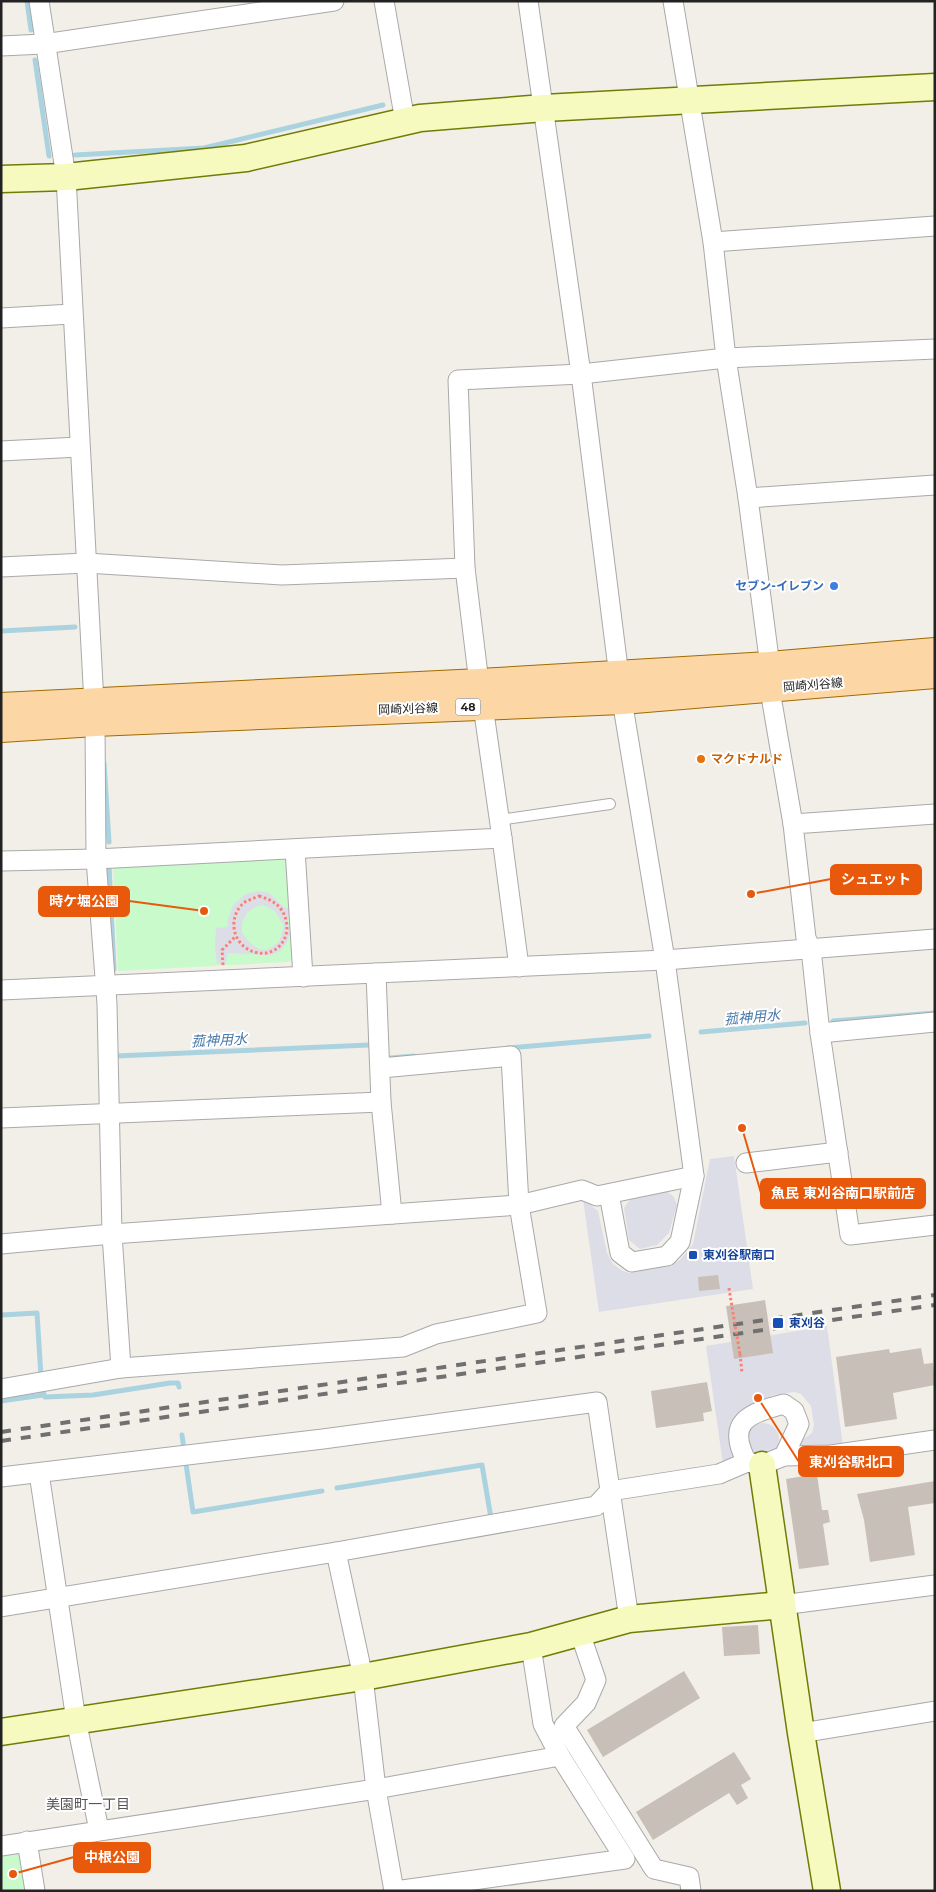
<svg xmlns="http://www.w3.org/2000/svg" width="936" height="1892" viewBox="0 0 936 1892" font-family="Montserrat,'Noto Sans JP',sans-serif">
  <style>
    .park { fill: #c8facc }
    .plaza { fill: #dddde8; fill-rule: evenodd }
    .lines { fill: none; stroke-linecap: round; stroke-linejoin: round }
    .stream { stroke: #aad3df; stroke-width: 5 }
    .building { fill: #c7bfb8 }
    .lane-casing { stroke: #a9a9a9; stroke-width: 12 }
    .street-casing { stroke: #a9a9a9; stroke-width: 21 }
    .secondary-casing { stroke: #707d05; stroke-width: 29 }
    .primary-casing { stroke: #a06b00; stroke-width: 30 }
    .path { stroke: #fa8072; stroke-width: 3; stroke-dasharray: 2.5 2.5; stroke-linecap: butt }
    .lane { stroke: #fff; stroke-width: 10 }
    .street { stroke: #fff; stroke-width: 19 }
    .secondary { stroke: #f7fabf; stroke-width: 26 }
    .primary { stroke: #fcd6a4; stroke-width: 28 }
    .rail { stroke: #707070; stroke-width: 4; stroke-dasharray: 10 10; stroke-linecap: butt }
    .path-bridge { stroke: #fa8072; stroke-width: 3; stroke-dasharray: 2.5 2.5; stroke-linecap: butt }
    .shop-dot { fill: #3f7fe0; stroke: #fff; stroke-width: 2 }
    .food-dot { fill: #e8710a; stroke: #fff; stroke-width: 2 }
    .transit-dot { fill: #1a4fb4; stroke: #fff; stroke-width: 2 }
    .labels { text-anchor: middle; stroke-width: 4; stroke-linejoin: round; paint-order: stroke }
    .shield { fill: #fff; stroke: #646464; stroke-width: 1 }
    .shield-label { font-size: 11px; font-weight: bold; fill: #222 }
    .shop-label { font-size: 12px; font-weight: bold; fill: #366cbe; stroke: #fff; text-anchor: end }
    .street-label { font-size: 12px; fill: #222; stroke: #fff }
    .food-label { font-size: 12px; font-weight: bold; fill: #c56008; stroke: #fff; text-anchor: start }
    .transit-label { font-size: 12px; font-weight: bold; fill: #164399; stroke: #fff; text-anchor: start }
    .water-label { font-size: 14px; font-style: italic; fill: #4a7aab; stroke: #fff }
    .neighbourhood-label { font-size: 14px; fill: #555; stroke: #fff }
    .leader { fill: none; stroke: #e8590c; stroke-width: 2 }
    .callout-dot { fill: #e8590c; stroke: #fff; stroke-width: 2 }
    .callout { fill: #e8590c; stroke: #e8590c; stroke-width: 2 }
    .callout-label { font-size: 14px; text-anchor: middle; font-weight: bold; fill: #fff }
  </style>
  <rect width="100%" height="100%" fill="#f2efe9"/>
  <g class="park">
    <path d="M286,854L291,860L296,957L288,962L118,971L113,865Z"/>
    <path d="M14,1851L22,1857L28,1891H1V1853Z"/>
  </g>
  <g class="plaza">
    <path d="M258,891L269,893L285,908L292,907L293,916L287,917L290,934L286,944L280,951L271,955L227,953L226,963L217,964L215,946L216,928L227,927L229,915L234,904L246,894ZM263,905L275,911L284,926L279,942L267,950L259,949L250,943L242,933V923L247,913L255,907Z"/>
    <path d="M734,1156L753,1289L599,1312L583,1199L598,1211L607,1253L613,1264L621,1270L629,1273L669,1266L680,1260L693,1244L710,1159Z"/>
    <path d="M660,1189L668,1192L674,1197L677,1205L669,1233L657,1245L640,1249L629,1240L624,1208L629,1201L639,1195Z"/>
    <path d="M827,1326L843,1446L797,1451L795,1445L812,1433L814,1425L811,1406L801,1394L794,1392L773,1395L736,1415L730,1430L733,1461L723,1464L706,1346Z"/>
    <circle cx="763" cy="1439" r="16"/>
  </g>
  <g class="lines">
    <g class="stream">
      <path d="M27,1L31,30"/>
      <path d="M35,60L49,156"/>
      <path d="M75,155L204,148L383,105"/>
      <path d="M1,631L75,627"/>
      <path d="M104,763L109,842"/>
      <path d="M109,865L114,969"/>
      <path d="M833,1021L935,1013"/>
      <path d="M701,1032L805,1023"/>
      <path d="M507,1048L649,1036"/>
      <path d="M116,1052V1056L369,1045"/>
      <path d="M390,1058L414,1056"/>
      <path d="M1,1315L37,1313L41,1377"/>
      <path d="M43,1392L45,1397L93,1395L170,1383H178L179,1387"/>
      <path d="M1,1401L43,1395"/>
      <path d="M182,1435L184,1450"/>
      <path d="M186,1464L193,1512L322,1491"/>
      <path d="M337,1488L482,1465L491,1518"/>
    </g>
  </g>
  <g class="building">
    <path d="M718,1275L720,1289L699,1291L698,1277Z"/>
    <path d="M765,1300L773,1353L734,1359L726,1306Z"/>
    <path d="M921,1348L924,1364L933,1363L935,1385L893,1393L897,1419L845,1427L836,1357L889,1349L890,1353Z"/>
    <path d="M707,1382L712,1411L703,1413L704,1421L656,1428L651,1391Z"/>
    <path d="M817,1474L822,1510H828L830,1522L823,1524L829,1565L799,1569L786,1479Z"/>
    <path d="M935,1481V1503L908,1507L915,1555L870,1562L864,1520L857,1494Z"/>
    <path d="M758,1625L760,1654L724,1656L722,1627Z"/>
    <path d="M684,1671L700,1698L603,1757L587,1730Z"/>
    <path d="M734,1752L751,1779L741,1785L748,1798L737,1805L729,1793L653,1840L636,1812Z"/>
  </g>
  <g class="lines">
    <defs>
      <path id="lane" d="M499,820L610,804"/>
      <g id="street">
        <path d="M39,1L66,177L95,722L96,859L107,1004L112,1234L519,1205L582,1190L597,1196L694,1176"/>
        <path d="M384,1L405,121"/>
        <path d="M528,1L581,374L622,700L665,960L694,1176L680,1242L667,1256L632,1262L620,1253L609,1194"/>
        <path d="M673,1L713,242L726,358L748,498L773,689L772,702L793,824"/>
        <path d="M1,46L44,44L334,1"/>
        <path d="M713,242L935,226"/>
        <path d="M1,318L72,314"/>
        <path d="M1,451L79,447"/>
        <path d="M748,498L935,485"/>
        <path d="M1,567L86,563L282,575L465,568"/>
        <path d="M479,683L465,568L458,380L581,374L726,358L935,349"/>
        <path d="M935,814L793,824L806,938L811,949L820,1033L850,1235L935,1225"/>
        <path d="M502,838L519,967"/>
        <path d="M295,849L303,977"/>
        <path d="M1,861L96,859L502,838L483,706"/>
        <path d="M376,973L381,1102L392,1214"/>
        <path d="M1,990L665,960L935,939"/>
        <path d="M820,1033L935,1022"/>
        <path d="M1,1118L381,1102"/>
        <path d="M746,1163L838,1152"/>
        <path d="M1,1244L112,1234L121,1368"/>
        <path d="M1,1389L121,1368L403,1347L436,1334L537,1313L519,1205L511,1056L381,1068"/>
        <path d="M747,1462C725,1422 749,1413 784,1404L794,1411L799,1424L784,1456"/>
        <path d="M39,1473L76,1720L99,1830"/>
        <path d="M1,1477L323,1439L597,1402L629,1619"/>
        <path d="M336,1552L363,1677L376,1789L394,1891"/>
        <path d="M782,1605L935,1585"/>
        <path d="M1,1607L336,1552L596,1506L610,1491L719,1474L747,1462L762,1465L784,1456L831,1455L935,1440"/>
        <path d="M580,1633L596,1680L586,1703L564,1726L654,1869L689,1877L691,1891"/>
        <path d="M531,1646L543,1724L560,1756"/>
        <path d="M801,1733L935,1711"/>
        <path d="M27,1841L35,1891"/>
        <path d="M1,1846L376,1789L560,1756L625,1859L395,1891"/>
      </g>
      <g id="secondary">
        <path d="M1,179L66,177L246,158L420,118L544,108L935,87"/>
        <path d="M762,1465L801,1733L827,1891"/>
        <path d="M1,1732L363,1677L531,1646L629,1619L782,1605"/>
      </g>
      <g id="primary">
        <path d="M1,707L479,683L769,666L935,652"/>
        <path d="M1,728L95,722L622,700L935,674"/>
      </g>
    </defs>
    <use href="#lane" class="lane-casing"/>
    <use href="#street" class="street-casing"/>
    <use href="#secondary" class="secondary-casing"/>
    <use href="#primary" class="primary-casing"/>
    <g class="path">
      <path d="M259,896C272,900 282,905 286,920C292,944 268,963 246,948C231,938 229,914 245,902C249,900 254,898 259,896Z"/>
      <path d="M223,965L222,950L236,936"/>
      <path d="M729,1288L732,1307"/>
      <path d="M740,1354L742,1373"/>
    </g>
    <use href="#lane" class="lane"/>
    <use href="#street" class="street"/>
    <use href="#secondary" class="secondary"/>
    <use href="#primary" class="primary"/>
    <g class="rail">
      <path d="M1,1432L935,1295"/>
      <path d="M1,1441L935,1305"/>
    </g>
    <path class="path-bridge" d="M732,1307L740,1354"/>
  </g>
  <circle class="shop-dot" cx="834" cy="586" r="5"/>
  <circle class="food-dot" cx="701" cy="759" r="5"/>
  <g class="transit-dot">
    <rect x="688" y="1250" width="10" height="10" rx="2.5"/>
    <rect x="772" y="1317" width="12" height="12" rx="2.5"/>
  </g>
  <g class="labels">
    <rect class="shield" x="455.5" y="698.5" width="25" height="17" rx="4"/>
    <g class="shield-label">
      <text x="468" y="711">48</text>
    </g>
    <g class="shop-label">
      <text x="824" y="590">セブン-イレブン</text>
    </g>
    <g class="street-label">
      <text transform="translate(813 685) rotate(-5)" y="4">岡崎刈谷線</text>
      <text transform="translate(408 709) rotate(-2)" y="4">岡崎刈谷線</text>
    </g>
    <g class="food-label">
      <text x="711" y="763">マクドナルド</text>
    </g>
    <g class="transit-label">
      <text x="703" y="1259">東刈谷駅南口</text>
      <text x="789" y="1327">東刈谷</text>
    </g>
    <g class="water-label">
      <text transform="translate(752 1017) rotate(-5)" y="5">菰神用水</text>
      <text transform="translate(219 1040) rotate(-3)" y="5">菰神用水</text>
    </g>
    <g class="neighbourhood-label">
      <text x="88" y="1809">美園町一丁目</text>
    </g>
  </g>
  <path class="leader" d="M751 894L831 879M204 911L129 901M742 1128L761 1193M758 1398L799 1462M13 1874L74 1857"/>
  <g class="callout-dot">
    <circle cx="751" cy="894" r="5"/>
    <circle cx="204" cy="911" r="5"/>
    <circle cx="742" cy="1128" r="5"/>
    <circle cx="758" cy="1398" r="5"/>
    <circle cx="13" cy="1874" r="5"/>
  </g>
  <g class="callout">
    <rect x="831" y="865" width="90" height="29" rx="5"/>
    <rect x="39" y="887" width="90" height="29" rx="5"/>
    <rect x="761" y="1179" width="164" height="29" rx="5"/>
    <rect x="799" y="1447" width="104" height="29" rx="5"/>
    <rect x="74" y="1843" width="76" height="29" rx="5"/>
  </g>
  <g class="callout-label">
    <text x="876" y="884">シュエット</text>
    <text x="84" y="906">時ケ堀公園</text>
    <text x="843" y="1198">魚民 東刈谷南口駅前店</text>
    <text x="851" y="1467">東刈谷駅北口</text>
    <text x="112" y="1862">中根公園</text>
  </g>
  <rect width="936" height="1892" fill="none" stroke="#222222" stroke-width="5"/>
</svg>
